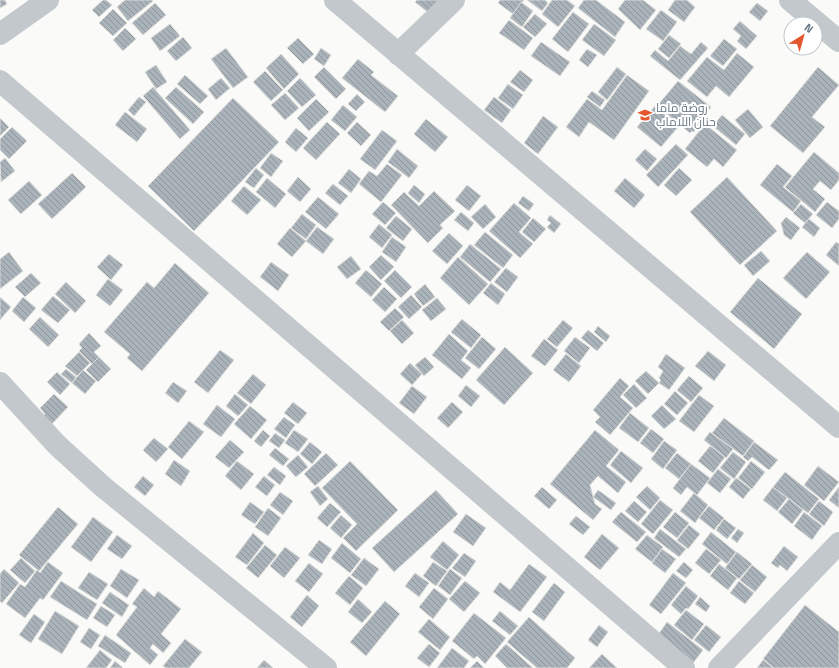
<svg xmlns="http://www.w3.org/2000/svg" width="839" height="668" viewBox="0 0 839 668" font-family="'Titillium Web',Cairo,sans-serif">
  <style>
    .building { fill: url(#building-back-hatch); stroke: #dcdcda }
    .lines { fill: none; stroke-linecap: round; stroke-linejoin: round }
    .minor { stroke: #c3c8cc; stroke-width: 22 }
    .labels { text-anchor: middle; stroke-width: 4; stroke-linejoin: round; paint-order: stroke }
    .poi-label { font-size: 12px; fill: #657683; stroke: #fff; text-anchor: start }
  </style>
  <defs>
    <pattern id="building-back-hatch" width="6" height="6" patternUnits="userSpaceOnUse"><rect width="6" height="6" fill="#aab3b9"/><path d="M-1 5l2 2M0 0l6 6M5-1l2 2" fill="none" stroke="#8e969c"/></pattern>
  </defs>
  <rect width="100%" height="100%" fill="#fafaf8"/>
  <g class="building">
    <path d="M0,0H5L7,4L0,8Z"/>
    <path d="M103,0H106L112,5L99,17L92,10Z"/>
    <path d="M125,0H152L153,1L128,21L117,7Z"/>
    <path d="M417,0H439L430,14L415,2Z"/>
    <path d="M500,0H524L513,14L498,3Z"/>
    <path d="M527,0H545L548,3L542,11Z"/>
    <path d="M552,0H567L575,6L558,27L542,14Z"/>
    <path d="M584,0H596L625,22L615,37L578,8Z"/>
    <path d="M625,0H643L656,10L640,30L618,9Z"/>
    <path d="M675,0H687L695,7L684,22L668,10Z"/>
    <path d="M521,2L533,11L522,27L510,18Z"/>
    <path d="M155,3L166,15L143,35L132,23Z"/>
    <path d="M757,3L768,11L760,21L749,12Z"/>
    <path d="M113,9L127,23L113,36L99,23Z"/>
    <path d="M661,10L677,22L663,41L646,29Z"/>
    <path d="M573,12L589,24L568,52L552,39Z"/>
    <path d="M535,14L547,24L535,37L523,27Z"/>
    <path d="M509,20L533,38L524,50L499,33Z"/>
    <path d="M740,21L757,36L746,49L737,41L741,36L733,29Z"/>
    <path d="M170,24L180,36L160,51L151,38Z"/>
    <path d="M594,24L616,40L604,56L582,40Z"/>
    <path d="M125,28L136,39L123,51L113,40Z"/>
    <path d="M669,35L681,44L669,58L658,49Z"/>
    <path d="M183,37L192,48L176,61L167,51Z"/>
    <path d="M298,38L314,54L303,64L287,48Z"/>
    <path d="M724,39L737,49L723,66L710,56Z"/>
    <path d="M541,42L570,62L560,76L531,56Z"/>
    <path d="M701,42L708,48L680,80L650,56L655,50L668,61L680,46L691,54Z"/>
    <path d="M226,48L248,77L233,88L211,59Z"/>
    <path d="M321,48L331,55L324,66L314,59Z"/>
    <path d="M587,49L597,55L588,67L579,60Z"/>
    <path d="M737,53L754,67L729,97L716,86L707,97L687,81L707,57L724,70Z"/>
    <path d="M281,54L299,74L284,89L266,68Z"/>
    <path d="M358,59L374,72L371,75L398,96L385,112L342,78Z"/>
    <path d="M156,65L167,82L156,89L145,72Z"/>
    <path d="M324,67L346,89L336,99L314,77Z"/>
    <path d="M617,67L626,74L607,100L598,92Z"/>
    <path d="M818,67L839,85L812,117L825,127L803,153L770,126Z"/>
    <path d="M520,70L533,80L524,92L510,82Z"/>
    <path d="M265,71L283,90L271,101L253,82Z"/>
    <path d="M185,75L208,96L200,104L177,84Z"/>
    <path d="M627,75L649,91L614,140L589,122L579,137L566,127L587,99L602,110Z"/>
    <path d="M221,78L230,88L216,100L208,89Z"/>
    <path d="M300,78L316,95L302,107L287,91Z"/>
    <path d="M678,81L711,107L694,132L692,131L690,133L657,106Z"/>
    <path d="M508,84L523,95L513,109L498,98Z"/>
    <path d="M153,87L190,130L180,139L143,96Z"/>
    <path d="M176,87L204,112L193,124L165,98Z"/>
    <path d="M592,91L605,100L600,107L587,97Z"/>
    <path d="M285,93L299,108L285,120L271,105Z"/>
    <path d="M357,94L365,102L356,111L348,104Z"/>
    <path d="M139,97L146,102L134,116L128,110Z"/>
    <path d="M494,97L511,110L502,123L484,110Z"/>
    <path d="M233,98L279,142L194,231L148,186Z"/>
    <path d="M316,99L329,112L309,131L297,118Z"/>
    <path d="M343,105L357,117L345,131L331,120Z"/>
    <path d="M655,106L678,127L661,147L637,127Z"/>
    <path d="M748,109L763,127L750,138L735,120Z"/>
    <path d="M125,112L147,129L137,142L115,125Z"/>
    <path d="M722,115L745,134L736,145L713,126Z"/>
    <path d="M543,116L558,127L538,154L524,143Z"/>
    <path d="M0,118L9,127L0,136Z"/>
    <path d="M426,119L448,137L435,152L414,134Z"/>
    <path d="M327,122L340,134L316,160L303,148Z"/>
    <path d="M357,122L371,135L361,146L347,133Z"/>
    <path d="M705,124L737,150L723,167L714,159L707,167L685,149Z"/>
    <path d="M12,127L27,141L9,159L0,150V139Z"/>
    <path d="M296,128L308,138L296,152L285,142Z"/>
    <path d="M382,130L397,141L375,170L360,159Z"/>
    <path d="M676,144L688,155L658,187L646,175Z"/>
    <path d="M397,149L418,166L409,178L388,162Z"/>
    <path d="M645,149L657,159L647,171L635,160Z"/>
    <path d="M814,152L839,173V180L831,190L820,181L813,189L825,199L815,212L785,187Z"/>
    <path d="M271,153L283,161L271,177L260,168Z"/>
    <path d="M5,158L15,171L1,182L0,162Z"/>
    <path d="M387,164L402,175L381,202L359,184L369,171L377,176Z"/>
    <path d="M777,164L792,176L783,187L801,201L793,212L760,185Z"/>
    <path d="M256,168L264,175L254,188L245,182Z"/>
    <path d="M679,168L692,180L676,196L664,185Z"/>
    <path d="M349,169L361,179L351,193L338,183Z"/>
    <path d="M72,173L86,187L52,219L38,204Z"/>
    <path d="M298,177L311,189L300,202L287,191Z"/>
    <path d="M727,177L777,231L740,265L690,212Z"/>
    <path d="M267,178L286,194L275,208L256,192Z"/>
    <path d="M625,178L645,195L634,208L614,191Z"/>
    <path d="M29,181L42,195L21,214L8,200Z"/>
    <path d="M333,184L348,196L340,205L325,193Z"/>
    <path d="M414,185L425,194L419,203L408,193Z"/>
    <path d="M467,185L481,196L469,211L455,200Z"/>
    <path d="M244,186L261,200L247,215L231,201Z"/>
    <path d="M434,191L455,211L440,225L443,228L428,243L391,205L404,192L419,206Z"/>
    <path d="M523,196L534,204L529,211L518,203Z"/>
    <path d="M318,197L339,214L326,229L305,212Z"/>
    <path d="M383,202L396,213L385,225L372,214Z"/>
    <path d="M827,202L839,211V219L832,228L816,215Z"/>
    <path d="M514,203L531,218L519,232L533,244L520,258L489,231Z"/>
    <path d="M485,204L496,217L483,229L471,217Z"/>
    <path d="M801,204L813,214L805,223L793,213Z"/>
    <path d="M461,212L474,223L468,231L454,220Z"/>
    <path d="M302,214L316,225L306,239L291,228Z"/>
    <path d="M550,215L561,224L554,233L547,227L551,223L547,220Z"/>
    <path d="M396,216L412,229L403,241L386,228Z"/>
    <path d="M786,217L800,228L791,240L784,235L781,223Z"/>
    <path d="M533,218L546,229L534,242L522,232Z"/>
    <path d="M809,219L820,228L814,237L802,227Z"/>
    <path d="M379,224L392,235L382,248L369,237Z"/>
    <path d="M317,227L334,239L323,254L306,241Z"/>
    <path d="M290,228L306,241L292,257L277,244Z"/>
    <path d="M485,232L513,255L503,268L474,245Z"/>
    <path d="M449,233L463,246L447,264L432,251Z"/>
    <path d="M392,237L406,247L396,262L382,252Z"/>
    <path d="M836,242L839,244V266L826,255Z"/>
    <path d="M470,244L501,269L490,282L460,257Z"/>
    <path d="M761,251L770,261L753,276L744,265Z"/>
    <path d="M9,252L23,271L0,289V259Z"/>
    <path d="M807,252L830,272L806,299L783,278Z"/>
    <path d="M109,254L123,265L111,280L97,267Z"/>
    <path d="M381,255L394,267L381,280L369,267Z"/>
    <path d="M351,256L361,269L347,279L337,267Z"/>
    <path d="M458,257L488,284L469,305L440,278Z"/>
    <path d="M271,262L289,275L278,291L260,277Z"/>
    <path d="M175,263L209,293L142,371L127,358L130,354L104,332L147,282L154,288Z"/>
    <path d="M506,268L518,277L507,292L494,282Z"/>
    <path d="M366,270L382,284L371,297L355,283Z"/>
    <path d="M395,270L412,287L401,298L384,281Z"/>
    <path d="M31,273L41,283L25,297L15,287Z"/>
    <path d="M758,278L802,314L774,349L730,312Z"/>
    <path d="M108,279L123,290L110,306L96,295Z"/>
    <path d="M66,282L86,301L75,313L55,294Z"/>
    <path d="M491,283L505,294L498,305L483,293Z"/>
    <path d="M425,284L435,297L423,306L414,294Z"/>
    <path d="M384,287L397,299L385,312L372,300Z"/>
    <path d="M411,295L422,307L409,319L398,307Z"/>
    <path d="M53,296L70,310L58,323L41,310Z"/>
    <path d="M0,297L11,307L0,320Z"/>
    <path d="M23,297L36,308L24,322L12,311Z"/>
    <path d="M437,298L446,309L431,321L422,310Z"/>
    <path d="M395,308L404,317L389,331L380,322Z"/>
    <path d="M40,317L59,335L48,347L29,329Z"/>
    <path d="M462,319L481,335L471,348L451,332Z"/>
    <path d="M402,320L414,333L402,344L390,331Z"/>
    <path d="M563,320L573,328L557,347L547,339Z"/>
    <path d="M598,326L610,336L606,342L594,332Z"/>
    <path d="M588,330L604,343L597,351L581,338Z"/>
    <path d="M89,333L101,346L94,352L99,357L92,364L79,351L82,348L79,344Z"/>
    <path d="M449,334L468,351L461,360L471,368L462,379L432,355Z"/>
    <path d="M482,337L496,349L479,369L465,358Z"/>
    <path d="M575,337L590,348L579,363L564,351Z"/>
    <path d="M544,339L558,350L545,366L531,356Z"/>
    <path d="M505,347L533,373L504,405L476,380Z"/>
    <path d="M220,350L234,360L208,393L194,382Z"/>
    <path d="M708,351L726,365L714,381L695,366Z"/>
    <path d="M79,352L90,363L77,376L65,366Z"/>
    <path d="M566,354L581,366L569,382L553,370Z"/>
    <path d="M666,354L685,368L669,390L659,383L661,380L659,378L663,371L658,367Z"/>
    <path d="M99,357L111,369L98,382L86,370Z"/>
    <path d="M425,357L434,367L424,376L415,365Z"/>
    <path d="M410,363L422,374L412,385L400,374Z"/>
    <path d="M66,369L76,377L72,383L61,374Z"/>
    <path d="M83,370L96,381L85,394L72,383Z"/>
    <path d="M646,371L659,383L648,394L635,381Z"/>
    <path d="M57,372L70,384L60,395L47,382Z"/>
    <path d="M253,374L266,385L251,404L237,393Z"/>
    <path d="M689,376L703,388L691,402L677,390Z"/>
    <path d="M620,378L629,386L620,397L633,408L610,435L595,422L600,417L593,410Z"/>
    <path d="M173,382L187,391L178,403L165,393Z"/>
    <path d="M634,384L647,398L636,408L623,395Z"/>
    <path d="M466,385L480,396L471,407L458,396Z"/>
    <path d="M412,386L427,397L414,414L399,403Z"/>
    <path d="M675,391L688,403L677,415L664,404Z"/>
    <path d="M54,394L68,407L50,426L41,418L45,414L40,408Z"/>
    <path d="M235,394L248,405L238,416L226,406Z"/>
    <path d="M699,395L714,406L694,432L679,421Z"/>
    <path d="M293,402L307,413L298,424L284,413Z"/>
    <path d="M452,402L463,412L448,428L437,418Z"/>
    <path d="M217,405L235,419L221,437L203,424Z"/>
    <path d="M662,405L676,419L664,429L651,416Z"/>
    <path d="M250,406L267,420L251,439L234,424Z"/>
    <path d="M630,413L649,428L638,442L619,428Z"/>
    <path d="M284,417L295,425L286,438L274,429Z"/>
    <path d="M724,418L754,441L743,456L712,433Z"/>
    <path d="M189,421L204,432L182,459L168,447Z"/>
    <path d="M651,429L664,439L653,453L640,443Z"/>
    <path d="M263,430L270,436L261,447L254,441Z"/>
    <path d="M294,430L308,439L298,452L285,443Z"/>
    <path d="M595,430L619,450L606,466L626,482L618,493L598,476L590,485L595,504L602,509L593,520L550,484Z"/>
    <path d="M710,432L733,449L726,458L704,440Z"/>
    <path d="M275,433L285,440L279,448L269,441Z"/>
    <path d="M154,438L168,449L156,462L143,450Z"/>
    <path d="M230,440L244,452L229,468L215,457Z"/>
    <path d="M664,441L677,450L663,469L651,459Z"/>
    <path d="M310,442L322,452L312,464L300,454Z"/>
    <path d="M754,442L778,460L769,470L752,457L748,461L743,457Z"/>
    <path d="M710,446L725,457L713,473L698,461Z"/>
    <path d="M275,448L289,459L283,466L269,455Z"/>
    <path d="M621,451L643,468L631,483L610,465Z"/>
    <path d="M733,452L746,462L734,479L720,468Z"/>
    <path d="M326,453L338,465L315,486L304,474Z"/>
    <path d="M677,453L691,464L679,479L665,468Z"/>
    <path d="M298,455L308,467L296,477L286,466Z"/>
    <path d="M174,460L190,471L181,486L165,474Z"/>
    <path d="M237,461L254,474L241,490L225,476Z"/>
    <path d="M350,461L398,510L356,551L343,538L357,524L322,488Z"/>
    <path d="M751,461L765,472L752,489L738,478Z"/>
    <path d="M691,464L710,478L697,495L687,487L681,495L673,488Z"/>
    <path d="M818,466L839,482L824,501L804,485Z"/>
    <path d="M274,467L286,476L280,485L267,475Z"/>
    <path d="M718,469L731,479L720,493L707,483Z"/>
    <path d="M785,472L819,499L808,513L773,487Z"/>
    <path d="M143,476L154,485L145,496L134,487Z"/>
    <path d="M264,476L275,485L267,496L255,487Z"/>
    <path d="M736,478L751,489L743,499L729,487Z"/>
    <path d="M318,486L328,499L320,506L310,492Z"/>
    <path d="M647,486L660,498L650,510L636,497Z"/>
    <path d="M542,487L557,500L549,509L534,496Z"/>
    <path d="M773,487L787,498L777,511L763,500Z"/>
    <path d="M839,487V508L829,500Z"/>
    <path d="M436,490L458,514L394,572L372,548Z"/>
    <path d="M598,490L616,503L611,510L593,497Z"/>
    <path d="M280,492L293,501L283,515L270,505Z"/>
    <path d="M694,493L708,505L695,523L680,511Z"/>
    <path d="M789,499L803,510L792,524L778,512Z"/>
    <path d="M660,500L673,510L653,534L641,524Z"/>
    <path d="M634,501L647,512L638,522L625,511Z"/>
    <path d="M819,501L833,512L824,526L809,514Z"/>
    <path d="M250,502L264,512L255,524L241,515Z"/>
    <path d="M330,503L341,512L327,527L317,518Z"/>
    <path d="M709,506L724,518L714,530L699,518Z"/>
    <path d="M58,507L78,524L39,571L19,555Z"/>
    <path d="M268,508L281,518L268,536L255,527Z"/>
    <path d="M621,512L646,532L637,542L612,522Z"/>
    <path d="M675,512L689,523L677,538L663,527Z"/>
    <path d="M804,512L822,526L812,540L794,526Z"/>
    <path d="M466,514L486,528L473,546L453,532Z"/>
    <path d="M341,515L352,525L341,538L330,528Z"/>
    <path d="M576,516L590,527L583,535L569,524Z"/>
    <path d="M93,517L113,532L91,562L71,547Z"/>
    <path d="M724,519L736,528L727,539L716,530Z"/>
    <path d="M689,525L700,534L688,549L677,540Z"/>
    <path d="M660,529L686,549L679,557L654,538Z"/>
    <path d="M738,529L744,533L737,543L731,538Z"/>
    <path d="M711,532L736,552L727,564L702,544Z"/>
    <path d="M253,533L264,543L247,565L235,557Z"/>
    <path d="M602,534L619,548L600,570L584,557Z"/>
    <path d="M117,535L132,546L122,559L107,549Z"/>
    <path d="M647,535L663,547L652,562L635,549Z"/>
    <path d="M319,540L332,549L322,564L308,555Z"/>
    <path d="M443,541L459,555L447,570L430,557Z"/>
    <path d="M342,543L361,559L350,573L331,558Z"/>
    <path d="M265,545L277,555L258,578L246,568Z"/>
    <path d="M784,546L798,557L787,571L780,565L778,568L771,563Z"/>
    <path d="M285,547L300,558L284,578L270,566Z"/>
    <path d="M662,549L676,559L665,573L652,563Z"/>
    <path d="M706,549L721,560L709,574L695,563Z"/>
    <path d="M737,552L752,564L739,579L725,568Z"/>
    <path d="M464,553L476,561L465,577L452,568Z"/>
    <path d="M21,558L35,571L25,583L10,570Z"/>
    <path d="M364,558L379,569L366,586L351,575Z"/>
    <path d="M48,562L63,573L43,600L40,598L25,618L6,604L20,584L25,587L37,570L40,573Z"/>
    <path d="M433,562L447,571L436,586L423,576Z"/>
    <path d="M684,562L693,570L686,578L676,571Z"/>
    <path d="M309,563L323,574L309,592L295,581Z"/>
    <path d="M529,564L547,577L520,612L493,592L500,582L510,590Z"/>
    <path d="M719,564L737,578L728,590L710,576Z"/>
    <path d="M752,565L767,577L755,592L740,580Z"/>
    <path d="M4,569L19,583L2,603L0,601V574Z"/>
    <path d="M121,569L139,580L127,598L110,586Z"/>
    <path d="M450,569L462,578L450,595L438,586Z"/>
    <path d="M89,572L108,584L97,600L78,588Z"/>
    <path d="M415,573L429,583L419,597L405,586Z"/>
    <path d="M673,573L686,583L661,614L649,605Z"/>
    <path d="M349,576L363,588L350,605L335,593Z"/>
    <path d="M61,581L97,604L87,620L50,597Z"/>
    <path d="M465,581L480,593L464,612L449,599Z"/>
    <path d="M739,581L754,593L745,604L730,593Z"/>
    <path d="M554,583L565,592L544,621L532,612Z"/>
    <path d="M686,586L698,596L688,609L686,608L681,614L671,605Z"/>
    <path d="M144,588L154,597L158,591L181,609L161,634L171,643L163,653L153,644L150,648L158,655L150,665L116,635L137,607L132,604Z"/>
    <path d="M434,588L448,599L433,619L419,607Z"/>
    <path d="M110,592L129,605L122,617L102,603Z"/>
    <path d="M307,595L319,606L302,627L290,617Z"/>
    <path d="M700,597L710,606L706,612L695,604Z"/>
    <path d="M358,599L372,612L362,623L348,612Z"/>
    <path d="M385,601L400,614L366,656L350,642Z"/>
    <path d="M805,605L839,632V668H774L763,659Z"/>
    <path d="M101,606L115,615L107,627L93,618Z"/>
    <path d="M686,610L704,624L692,640L674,625Z"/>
    <path d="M55,611L79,626L62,654L38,639Z"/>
    <path d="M500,611L518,626L510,635L492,621Z"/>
    <path d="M474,613L506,638L485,664L477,656L474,659L452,641Z"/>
    <path d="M34,614L45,622L31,643L19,635Z"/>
    <path d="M529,617L575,658L567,668H537L507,642Z"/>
    <path d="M429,619L450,637L440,650L418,632Z"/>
    <path d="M667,622L703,650L693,663L658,635Z"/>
    <path d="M599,625L608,632L597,647L588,640Z"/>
    <path d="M706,625L721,637L709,652L694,640Z"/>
    <path d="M89,628L100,635L91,649L80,642Z"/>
    <path d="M105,635L131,653L125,663L98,646Z"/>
    <path d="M185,639L202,652L189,668H166L163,666Z"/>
    <path d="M429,644L440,653L429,667L417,658Z"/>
    <path d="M506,644L533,668H507L495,656Z"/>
    <path d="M452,648L469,661L464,668H437Z"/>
    <path d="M100,650L112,660L106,668H86Z"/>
    <path d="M602,654L617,668H589Z"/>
    <path d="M264,660L273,668H257Z"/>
    <path d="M763,660L774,668H757Z"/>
    <path d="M115,661L123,668H110Z"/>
    <path d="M477,661L484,668H470Z"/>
  </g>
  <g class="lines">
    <g class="minor">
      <path d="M335,0L839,427"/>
      <path d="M790,0L839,41"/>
      <path d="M0,34L48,0"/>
      <path d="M398,54L454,0"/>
      <path d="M0,81L684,668"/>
      <path d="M0,383L57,445L102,486L326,668"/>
      <path d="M719,668L839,543"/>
    </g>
  </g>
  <defs>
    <symbol id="school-bare" viewBox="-9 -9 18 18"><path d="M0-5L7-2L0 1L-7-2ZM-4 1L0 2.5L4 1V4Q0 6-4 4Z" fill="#e4572e" stroke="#fff" stroke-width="2.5" paint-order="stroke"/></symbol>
  </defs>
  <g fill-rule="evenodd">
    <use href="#school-bare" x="635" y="105" width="20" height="20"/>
  </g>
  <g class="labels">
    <g class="poi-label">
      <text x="656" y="112">روضة ماما<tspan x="656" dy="14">حنان اللاماب</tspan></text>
    </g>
  </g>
  <g transform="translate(803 36) rotate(37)"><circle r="19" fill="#ffffff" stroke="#c1c8cd"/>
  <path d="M0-3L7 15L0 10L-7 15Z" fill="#e4572e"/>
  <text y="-6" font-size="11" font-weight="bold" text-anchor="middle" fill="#657683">N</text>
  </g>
</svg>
